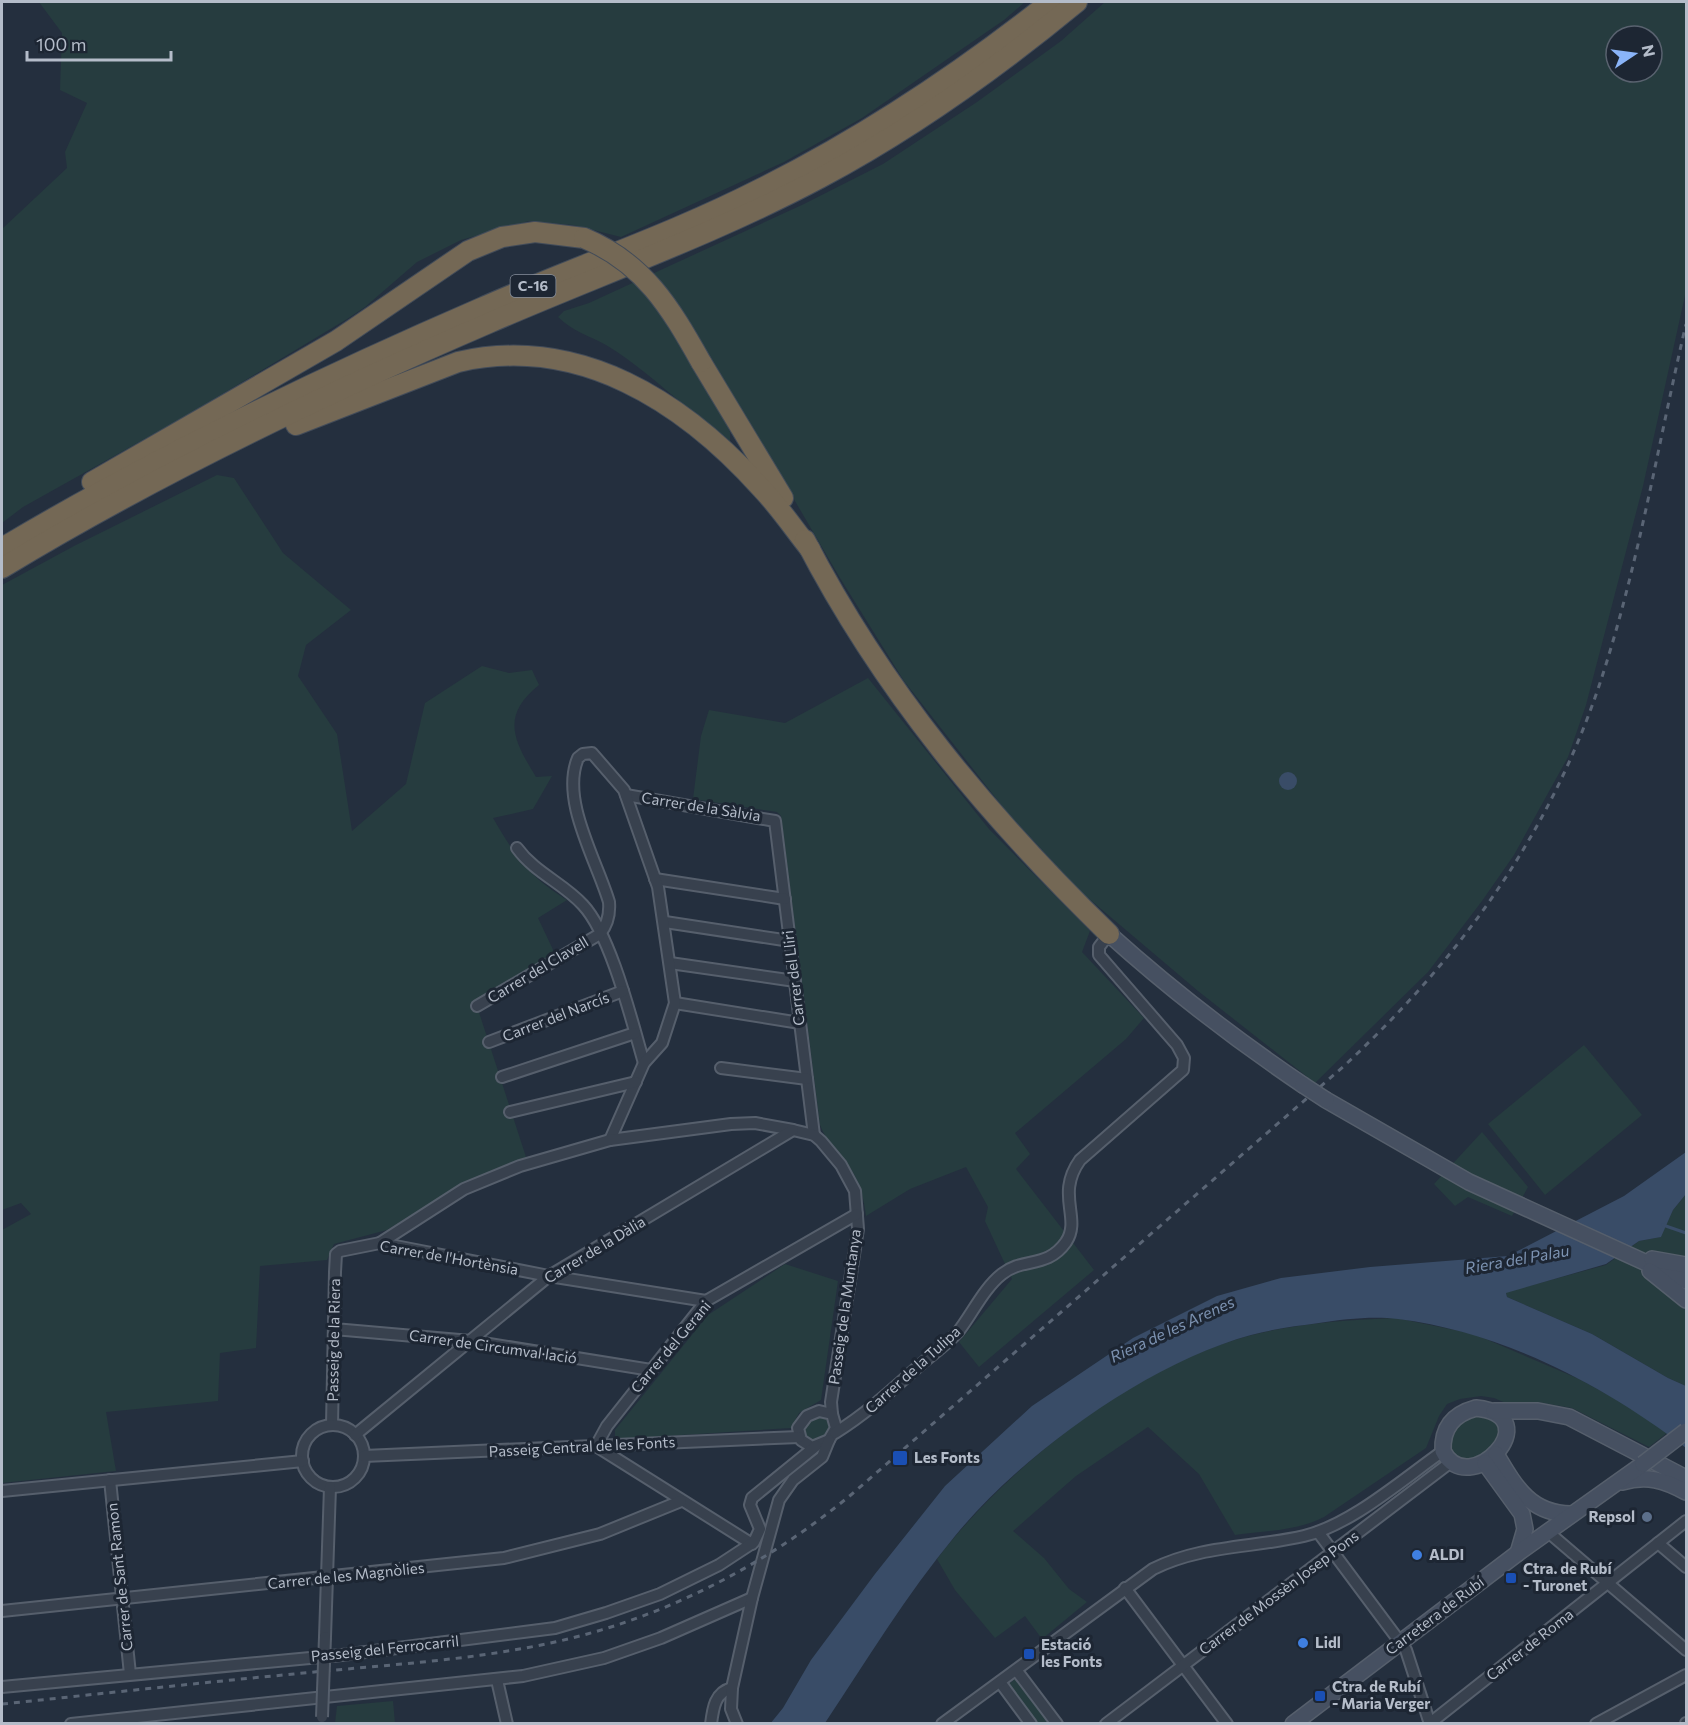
<svg xmlns="http://www.w3.org/2000/svg" width="1688" height="1725" viewBox="0 0 1688 1725" font-family="Commissioner,sans-serif">
  <style>
    .green { fill: #263c3f; fill-rule: evenodd }
    .water { fill: #394c67 }
    .lines { fill: none; stroke-linecap: round; stroke-linejoin: round }
    .stream { stroke: #394c67; stroke-width: 3 }
    .minor-casing { stroke: #565f6c; stroke-width: 14 }
    .secondary-casing { stroke: #565f6c; stroke-width: 18 }
    .motorway-casing { stroke: #434c59; stroke-width: 22 }
    .minor { stroke: #38414e; stroke-width: 10 }
    .secondary { stroke: #465061; stroke-width: 15 }
    .motorway { stroke: #746855; stroke-width: 20 }
    .rail { stroke: #5a6575; stroke-width: 3; stroke-dasharray: 6 6; stroke-linecap: butt }
    .minor-bridge-casing { stroke: #565f6c; stroke-width: 14; stroke-linecap: butt }
    .secondary-bridge-casing { stroke: #565f6c; stroke-width: 18; stroke-linecap: butt }
    .motorway-bridge-casing { stroke: #434c59; stroke-width: 22; stroke-linecap: butt }
    .minor-bridge { stroke: #38414e; stroke-width: 10 }
    .secondary-bridge { stroke: #465061; stroke-width: 15 }
    .motorway-bridge { stroke: #746855; stroke-width: 20 }
    .transit-dot { fill: #1a4fb4; stroke: #1d2633; stroke-width: 2 }
    .service-dot { fill: #5c6f8a; stroke: #1d2633; stroke-width: 2 }
    .shop-dot { fill: #3f7fe0; stroke: #1d2633; stroke-width: 2 }
    .labels { text-anchor: middle; stroke-width: 6; stroke-linejoin: round; paint-order: stroke }
    .shield { fill: #1d2633; stroke: #878f9c; stroke-width: 1.5 }
    .shield-label { font-size: 14px; font-weight: bold; fill: #b4bcc9 }
    .street-label { font-size: 15px; fill: #b4bcc9; stroke: #1d2633 }
    .poi-label { font-size: 15px; font-weight: bold; fill: #b4bcc9; stroke: #1d2633; text-anchor: start }
    .water-label { font-size: 16px; font-style: italic; fill: #7c92b1; stroke: #1d2633 }
  </style>
  <rect width="100%" height="100%" fill="#242f3e"/>
  <g class="green">
    <path d="M39,2H1025L1004,20L862,118L784,162L621,237L573,225L529,221L461,240L417,262L365,307L347,319L184,417L23,507L2,523V229L67,168L65,152L87,103L60,90L62,33Z"/>
    <path d="M1105,2H1686V291L1643,486L1586,705L1568,757L1514,855L1482,901L1428,972L1315,1083L1198,991L1081,892L1006,811L904,681L840,578L709,354H699L730,432V442C713,438 698,416 684,405C659,384 634,362 606,345C590,336 572,331 558,317L564,311L589,303L804,204L883,164L977,102L1061,41ZM1616,36H1652V72H1616Z"/>
    <path d="M217,475L234,478L283,553L351,610L306,645L298,676L337,734L352,831L406,784L425,703L482,666L509,673L532,670L539,685C500,716 514,741 536,777L552,776L533,809L493,818C516,857 527,875 567,900L538,918L556,956L475,1000L526,1157L459,1186L387,1230L334,1244L327,1260L260,1266L256,1348L220,1353L218,1401L106,1412L116,1471L2,1483V1230L31,1214L21,1203L2,1210V585L74,546Z"/>
    <path d="M868,678L989,829L1090,931L1082,952L1144,1018L1126,1039L1015,1133L1030,1154L1016,1169L1094,1270L979,1367L959,1342L1012,1279L985,1221L988,1207L966,1167L910,1189L866,1216C864,1200 861,1186 852,1171C842,1155 827,1144 820,1125L781,816L777,812L693,799L701,736L709,710L785,723Z"/>
    <path d="M1584,1045L1642,1115L1545,1195L1488,1124Z"/>
    <path d="M1482,1132L1528,1187L1512,1216L1468,1197L1455,1206L1434,1184Z"/>
    <path d="M1686,1194V1386L1668,1378L1592,1334L1507,1297L1506,1292L1606,1265L1639,1241L1660,1237L1673,1210Z"/>
    <path d="M785,1264L838,1281L821,1400L799,1413L791,1428L620,1439L615,1436V1430L708,1315Z"/>
    <path d="M1396,1318L1474,1334L1579,1379L1641,1413L1667,1433L1649,1447L1572,1408L1537,1402L1508,1404L1494,1398L1481,1396L1460,1399L1447,1404L1439,1416L1426,1448L1324,1517C1297,1531 1264,1531 1235,1535L1199,1474L1148,1427L1076,1476L1013,1531L1044,1558L1069,1589L1087,1602L1042,1639L1025,1616L995,1638L955,1590L937,1559C1008,1466 1137,1364 1252,1335C1299,1323 1348,1320 1396,1318Z"/>
    <path d="M1471,1415L1491,1416L1500,1430L1495,1446L1473,1460L1453,1457L1448,1442L1454,1428Z"/>
    <path d="M820,1416L828,1418L830,1431L822,1439L812,1441L805,1438L803,1429L813,1418Z"/>
    <path d="M1018,1677L1053,1723H1036L1007,1685Z"/>
    <path d="M393,1701L395,1723H335L337,1706Z"/>
  </g>
  <g class="water">
    <circle cx="1288" cy="781" r="9"/>
    <path d="M1686,1152V1194L1673,1210L1661,1237L1639,1241L1606,1264L1506,1293L1507,1297L1592,1334L1668,1378L1686,1386V1448C1604,1385 1502,1332 1398,1319C1373,1316 1344,1319 1319,1323C1296,1326 1273,1329 1251,1335C1148,1363 1022,1454 955,1536C906,1595 867,1660 825,1723L770,1724L783,1708L811,1660L875,1574L945,1486L1032,1406L1133,1338L1217,1296L1281,1278L1370,1267L1508,1256L1624,1196Z"/>
  </g>
  <g class="lines">
    <path class="stream" d="M1663,1225L1686,1233"/>
    <defs>
      <g id="minor">
        <path d="M626,795L775,821L814,1135"/>
        <path d="M517,848C535,873 563,883 583,905C611,935 632,1022 644,1063"/>
        <path d="M655,879L785,899"/>
        <path d="M665,922L790,941"/>
        <path d="M670,963L795,981"/>
        <path d="M675,1003L800,1023"/>
        <path d="M477,1006L600,934C608,924 610,914 609,902C597,861 560,800 578,758L583,754L592,753L624,790L658,887L675,1003L662,1043L644,1063L610,1140"/>
        <path d="M489,1042L623,991"/>
        <path d="M721,1068L807,1079"/>
        <path d="M502,1077L635,1033"/>
        <path d="M510,1112L636,1082"/>
        <path d="M380,1243L464,1189L520,1166L610,1140L731,1124L755,1123L793,1130L814,1135L821,1141L841,1165L855,1191L858,1229L831,1402L832,1414"/>
        <path d="M334,1329L471,1341L651,1370"/>
        <path d="M819,1411L832,1414L836,1428L829,1440L812,1447L801,1440L798,1428L807,1416Z"/>
        <path d="M332,1425L335,1272L336,1254L340,1251L380,1243L549,1276L706,1301"/>
        <circle cx="333" cy="1456" r="31"/>
        <path d="M835,1433C866,1414 893,1389 920,1365C933,1354 947,1344 958,1332C972,1314 984,1288 1002,1274C1023,1257 1047,1269 1066,1242C1082,1218 1055,1195 1080,1160L1183,1070L1184,1058L1177,1045L1099,955V947L1109,934"/>
        <path d="M355,1435L549,1276L793,1130"/>
        <path d="M364,1456L799,1437"/>
        <path d="M110,1480L130,1674"/>
        <path d="M2,1491L303,1461"/>
        <path d="M1318,1532L1406,1650L1430,1724"/>
        <path d="M1554,1537L1686,1650"/>
        <path d="M1658,1543L1686,1567"/>
        <path d="M752,1544L596,1446L607,1426L706,1301L857,1214"/>
        <path d="M1125,1588L1227,1724"/>
        <path d="M2,1611L504,1558L600,1534L681,1501"/>
        <path d="M325,1637L330,1487"/>
        <path d="M1017,1671L1057,1724"/>
        <path d="M497,1680L507,1724"/>
        <path d="M1000,1682L1031,1724"/>
        <path d="M2,1687L342,1655L555,1628L606,1613L660,1594L719,1565L754,1542L760,1529L750,1505L752,1498L816,1446"/>
        <path d="M71,1724L523,1676L604,1658L661,1638L752,1598"/>
        <path d="M711,1724C713,1708 715,1692 732,1688"/>
        <path d="M737,1724L731,1709L732,1688L752,1598L779,1500L793,1480L822,1457L829,1440"/>
        <path d="M942,1724L1153,1569C1201,1545 1252,1548 1304,1536C1351,1525 1403,1479 1443,1451"/>
        <path d="M1106,1724L1451,1462"/>
        <path d="M1429,1724L1686,1521"/>
        <path d="M1596,1724L1686,1675"/>
        <path d="M1686,1724V1723"/>
      </g>
      <g id="secondary">
        <path d="M1109,934C1170,989 1235,1039 1303,1085"/>
        <path d="M1326,1100L1469,1182L1686,1281"/>
        <path d="M1652,1259L1686,1265"/>
        <path d="M1650,1271L1686,1300"/>
        <path d="M1476,1408C1551,1416 1468,1502 1443,1451C1442,1427 1454,1414 1476,1408Z"/>
        <path d="M1494,1411H1538L1569,1417L1686,1478"/>
        <path d="M1496,1454C1515,1486 1530,1514 1571,1514"/>
        <path d="M1485,1463L1522,1514L1525,1529L1518,1553"/>
        <path d="M1622,1482C1647,1475 1664,1480 1686,1492"/>
        <path d="M1293,1724L1518,1553L1643,1464"/>
      </g>
      <g id="motorway">
        <path d="M701,362L783,498"/>
        <path d="M296,425L458,362C579,334 684,402 762,489C780,508 794,529 810,549"/>
        <path d="M92,482L336,341L468,251L502,237L535,232L584,238"/>
        <path d="M805,540C883,691 988,816 1109,934"/>
        <path d="M2,548C155,457 317,379 481,308C573,267 670,235 760,189C864,137 959,74 1050,2"/>
        <path d="M2,568C157,474 322,395 489,323C599,275 713,235 820,178C912,129 997,68 1077,2"/>
      </g>
    </defs>
    <use href="#minor" class="minor-casing"/>
    <use href="#secondary" class="secondary-casing"/>
    <use href="#motorway" class="motorway-casing"/>
    <use href="#minor" class="minor"/>
    <use href="#secondary" class="secondary"/>
    <use href="#motorway" class="motorway"/>
    <path class="rail" d="M2,1704C99,1694 197,1683 294,1674C381,1665 470,1661 555,1642C664,1618 766,1565 852,1494L1344,1066C1460,958 1548,837 1599,686C1638,569 1658,444 1686,324"/>
    <defs>
      <path id="minor-bridge" d="M322,1717L325,1637"/>
      <g id="secondary-bridge">
        <path d="M1303,1085L1326,1100"/>
        <path d="M1643,1464L1686,1431"/>
      </g>
      <path id="motorway-bridge" d="M584,238C644,263 670,307 701,362"/>
    </defs>
    <use href="#minor-bridge" class="minor-bridge-casing"/>
    <use href="#secondary-bridge" class="secondary-bridge-casing"/>
    <use href="#motorway-bridge" class="motorway-bridge-casing"/>
    <use href="#minor-bridge" class="minor-bridge"/>
    <use href="#secondary-bridge" class="secondary-bridge"/>
    <use href="#motorway-bridge" class="motorway-bridge"/>
  </g>
  <g class="transit-dot">
    <rect x="892" y="1450" width="16" height="16" rx="3"/>
    <rect x="1505" y="1572" width="12" height="12" rx="3"/>
    <rect x="1023" y="1648" width="12" height="12" rx="3"/>
    <rect x="1314" y="1690" width="12" height="12" rx="3"/>
  </g>
  <circle class="service-dot" cx="1647" cy="1517" r="6"/>
  <g class="shop-dot">
    <circle cx="1417" cy="1555" r="6"/>
    <circle cx="1303" cy="1643" r="6"/>
  </g>
  <g class="labels">
    <rect class="shield" x="510.5" y="275" width="45" height="22" rx="4.5"/>
    <g class="shield-label">
      <text x="533" y="291">C-16</text>
    </g>
    <g class="street-label">
      <text transform="translate(701 807) rotate(9)" y="5">Carrer de la Sàlvia</text>
      <text transform="translate(538 970) rotate(-31)" y="5">Carrer del Clavell</text>
      <text transform="translate(794 978) rotate(-97)" y="5">Carrer del Lliri</text>
      <text transform="translate(556 1017) rotate(-21)" y="5">Carrer del Narcís</text>
      <text transform="translate(595 1250) rotate(-31)" y="5">Carrer de la Dàlia</text>
      <text transform="translate(449 1258) rotate(10)" y="5">Carrer de l'Hortènsia</text>
      <text transform="translate(845 1307) rotate(-82)" y="5">Passeig de la Muntanya</text>
      <text transform="translate(334 1340) rotate(-89)" y="5">Passeig de la Riera</text>
      <text transform="translate(493 1347) rotate(8)" y="5">Carrer de Circumval·lació</text>
      <text transform="translate(671 1347) rotate(-50)" y="5">Carrer del Gerani</text>
      <text transform="translate(913 1370) rotate(-42)" y="5">Carrer de la Tulipa</text>
      <text transform="translate(582 1447) rotate(-3)" y="5">Passeig Central de les Fonts</text>
      <text transform="translate(346 1576) rotate(-6)" y="5">Carrer de les Magnòlies</text>
      <text transform="translate(120 1577) rotate(-96)" y="5">Carrer de Sant Ramon</text>
      <text transform="translate(1279 1593) rotate(-37)" y="5">Carrer de Mossèn Josep Pons</text>
      <text transform="translate(1435 1616) rotate(-37)" y="5">Carretera de Rubí</text>
      <text transform="translate(1530 1645) rotate(-38)" y="5">Carrer de Roma</text>
      <text transform="translate(385 1649) rotate(-6)" y="5">Passeig del Ferrocarril</text>
    </g>
    <g class="poi-label">
      <text x="914" y="1463">Les Fonts</text>
      <text x="1635" y="1522" text-anchor="end">Repsol</text>
      <text x="1429" y="1560">ALDI</text>
      <text x="1523" y="1574">Ctra. de Rubí<tspan x="1523" dy="17">- Turonet</tspan></text>
      <text x="1315" y="1648">Lidl</text>
      <text x="1041" y="1650">Estació<tspan x="1041" dy="17">les Fonts</tspan></text>
      <text x="1332" y="1692">Ctra. de Rubí<tspan x="1332" dy="17">- Maria Verger</tspan></text>
    </g>
    <g class="water-label">
      <text transform="translate(1517 1259) rotate(-10)" y="6">Riera del Palau</text>
      <text transform="translate(1172 1329) rotate(-25)" y="6">Riera de les Arenes</text>
    </g>
  </g>
  <rect width="1688" height="1725" fill="none" stroke="#b4bcc9" stroke-width="6"/>
  <g transform="translate(1634 54) rotate(77)"><circle r="28" fill="#1d2633" stroke="#59626f" stroke-width="1.5"/>
  <path d="M0-4.5L10 22L0 15L-10 22Z" fill="#8ab4f8"/>
  <text y="-9" font-size="16" font-weight="bold" text-anchor="middle" fill="#b4bcc9">N</text>
  </g>
  <path d="M27 51v9h144v-9" fill="none" stroke="#b4bcc9" stroke-width="3"/>
  <text x="36" y="51" font-size="18" fill="#b4bcc9" stroke="#1d2633" stroke-width="4.5" paint-order="stroke">100 m</text>
</svg>
